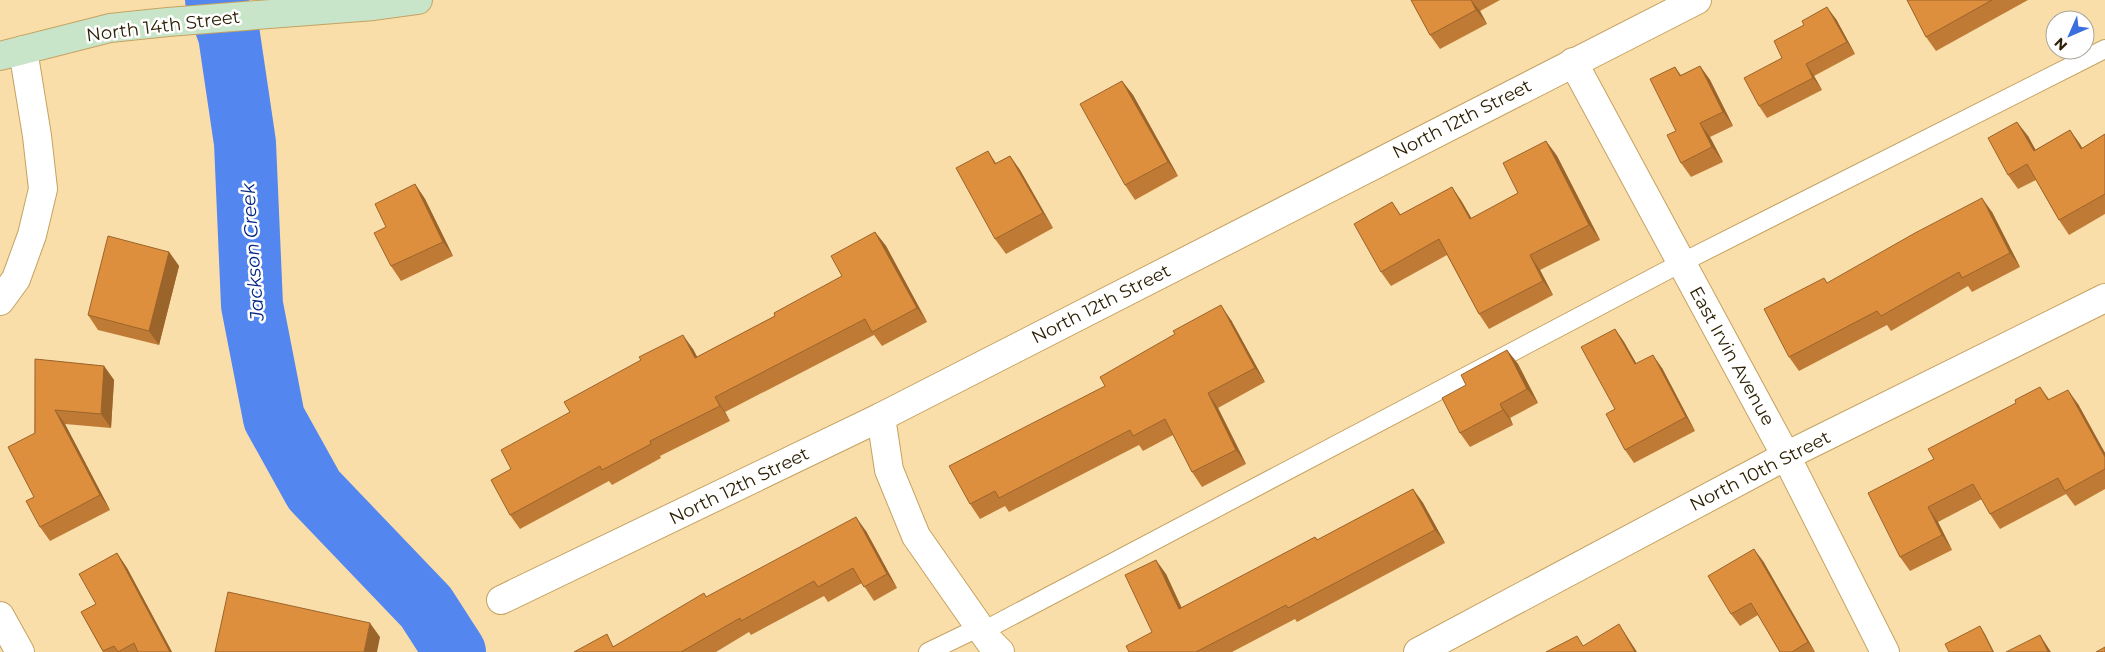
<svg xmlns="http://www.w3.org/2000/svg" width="2105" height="652" viewBox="0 0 2105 652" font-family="Montserrat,sans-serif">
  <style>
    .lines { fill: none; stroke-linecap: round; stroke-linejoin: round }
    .river { stroke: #5386ef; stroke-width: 62 }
    .lane-casing { stroke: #c4a362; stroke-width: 20 }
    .street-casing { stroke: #c4a362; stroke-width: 30 }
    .secondary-casing { stroke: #c4a362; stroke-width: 30 }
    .lane { stroke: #fff; stroke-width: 18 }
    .street { stroke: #fff; stroke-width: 28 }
    .secondary { stroke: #c9e5c9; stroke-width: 28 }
    .wall { fill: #bf7b35 }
    .shaded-wall { fill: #9b642b }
    .building { fill: #de8f3e; stroke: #9b642b }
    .labels { text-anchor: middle; stroke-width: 5; stroke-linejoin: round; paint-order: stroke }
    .street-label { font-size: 18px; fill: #2d2004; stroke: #fff }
    .water-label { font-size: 19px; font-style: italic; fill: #042985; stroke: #fff }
  </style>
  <rect width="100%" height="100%" fill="#fadeaa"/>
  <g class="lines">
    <path class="river" d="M216,0L229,35L245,143L252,305L274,418L314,490L426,607L455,652"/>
    <defs>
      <g id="lane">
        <path d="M983,631L1681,263L2105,49"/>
        <path d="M928,652L980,627"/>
      </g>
      <g id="street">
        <path d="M1573,62L1786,456L1885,652"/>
        <path d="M0,301L16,279L32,235L43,189L37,136L23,50"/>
        <path d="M881,417L889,470L916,536L990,642L1000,652"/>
        <path d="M501,600L881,417L1697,0"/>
        <path d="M0,616L20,652"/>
        <path d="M1418,652L1786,456L2105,298"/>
      </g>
      <path id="secondary" d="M0,56L110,28L168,22L374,6L418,0"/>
    </defs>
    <use href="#lane" class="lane-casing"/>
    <use href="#street" class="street-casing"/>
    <use href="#secondary" class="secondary-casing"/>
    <use href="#lane" class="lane"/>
    <use href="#street" class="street"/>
    <use href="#secondary" class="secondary"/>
  </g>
  <g class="wall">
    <path d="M1411,0H1500L1480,11L1487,24L1440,49L1430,35Z"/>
    <path d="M1907,0H2028L1936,51L1926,37Z"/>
    <path d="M1836,19L1855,54L1814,76L1822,90L1767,118L1759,106L1782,58Z"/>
    <path d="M1700,66L1710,80L1733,126L1710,137L1723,162L1691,177L1681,163L1676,131L1675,67L1681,75Z"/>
    <path d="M1122,81L1133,95L1178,176L1135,200L1125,185Z"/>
    <path d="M2070,130L2082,148L2105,134V214L2069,235L2059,220L2036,180L2018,189L2008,175L2028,136L2035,150Z"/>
    <path d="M1546,141L1557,156L1600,240L1540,270L1553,295L1489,329L1479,314L1447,255L1391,286L1381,272L1392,202L1401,215L1452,187L1462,202L1472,219L1518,193Z"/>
    <path d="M988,151L996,163L1010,156L1020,170L1053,228L1006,254L995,239Z"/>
    <path d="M415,184L425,199L453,256L401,281L391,266L386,227Z"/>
    <path d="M1992,212L2020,267L1972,292L1968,286L1891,331L1887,325L1799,371L1789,357L1828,283Z"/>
    <path d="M875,232L886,246L927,322L882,346L874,335L725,412L730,421L660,456L661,458L612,485L609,481L520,529L510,515L511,469L693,349L697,357L775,316L842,276Z"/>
    <path d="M169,252L179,266L159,345L98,330L88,315Z"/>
    <path d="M1231,320L1265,382L1218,408L1246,464L1202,487L1192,472L1173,435L1143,451L1139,445L1009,512L1005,506L980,519L970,504L1105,386Z"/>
    <path d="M1615,329L1624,342L1636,363L1662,368L1695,431L1634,463L1625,450L1615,409Z"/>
    <path d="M1507,350L1518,364L1538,403L1510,418L1513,425L1470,447L1460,433L1466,385Z"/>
    <path d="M35,359L104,366L114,380L111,428L65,424L110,510L50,541L40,527L34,497Z"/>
    <path d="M2040,387L2049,399L2078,404L2105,453V489L2075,506L2066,494L2000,529L1990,514L1982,499L1938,522L1952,550L1910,571L1900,557L1934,459L2016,403Z"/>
    <path d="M1413,489L1423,503L1445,543L1297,622L1295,619L1232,652H1129L1152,632L1166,574L1182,608L1315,537L1318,540Z"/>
    <path d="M866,531L897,588L874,601L862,583L828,602L824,596L751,635L749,632L716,652H574L614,646L707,597Z"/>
    <path d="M117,553L127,568L172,652H103L81,612L96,604Z"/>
    <path d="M1763,561L1815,652H1780L1758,615L1740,626L1731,614Z"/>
  </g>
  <g class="shaded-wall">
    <path d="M1471,0L1480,11L1487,24L1476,10Z"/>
    <path d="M1827,7L1836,19L1855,54L1847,42Z"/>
    <path d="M1806,64L1814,76L1822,90L1813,78Z"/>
    <path d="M1700,66L1710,80L1733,126L1723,112Z"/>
    <path d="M1122,81L1133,95L1178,176L1168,162Z"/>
    <path d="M2017,122L2028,136L2044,165L2034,151Z"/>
    <path d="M1700,123L1710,137L1723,162L1712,147Z"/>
    <path d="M2070,130L2080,144L2091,164L2081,149Z"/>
    <path d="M1546,141L1557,156L1600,240L1589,225Z"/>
    <path d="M1010,156L1020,170L1053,228L1043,213Z"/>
    <path d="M415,184L425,199L453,256L443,242Z"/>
    <path d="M1452,187L1462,202L1480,234L1470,219Z"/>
    <path d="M1982,198L1992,212L2020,267L2010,253Z"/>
    <path d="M875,232L886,246L927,322L917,308Z"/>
    <path d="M169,252L179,266L159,345L149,331Z"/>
    <path d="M1530,255L1540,270L1553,295L1543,281Z"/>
    <path d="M1221,305L1231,320L1265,382L1255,368Z"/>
    <path d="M1615,329L1624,342L1644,377L1635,364Z"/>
    <path d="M683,335L693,349L705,372L695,358Z"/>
    <path d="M1507,350L1518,364L1538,403L1527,389Z"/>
    <path d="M1653,355L1662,368L1695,431L1686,417Z"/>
    <path d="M104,366L114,380L111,428L101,414Z"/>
    <path d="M2068,390L2078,404L2105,453V457Z"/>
    <path d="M1208,393L1218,408L1246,464L1236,450Z"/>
    <path d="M715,397L725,412L730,421L720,406Z"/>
    <path d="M1500,404L1510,418L1513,425L1503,410Z"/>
    <path d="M55,410L65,424L110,510L100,495Z"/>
    <path d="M1413,489L1423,503L1445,543L1435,530Z"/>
    <path d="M1928,507L1938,522L1952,550L1942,535Z"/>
    <path d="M856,517L866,531L897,588L887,574Z"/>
    <path d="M1754,549L1763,561L1815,652L1808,642Z"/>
    <path d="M117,553L127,568L172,652H170Z"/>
    <path d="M1156,560L1166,574L1188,623L1179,609Z"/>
    <path d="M370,623L380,637L377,652H364Z"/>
    <path d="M1619,624L1637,652H1635Z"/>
    <path d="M1980,626L1985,634L1994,652H1993Z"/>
    <path d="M2040,635L2049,649L2051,652H2048Z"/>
  </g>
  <g class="building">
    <path d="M1411,0H1471L1476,10L1430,35Z"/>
    <path d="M1907,0H1992L1926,37Z"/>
    <path d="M1827,7L1847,42L1806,64L1813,78L1759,106L1744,78L1782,58L1774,41L1804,25L1802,21Z"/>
    <path d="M1700,66L1723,112L1700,123L1712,147L1681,163L1667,135L1676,131L1650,79L1675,67L1680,76Z"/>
    <path d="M1122,81L1168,162L1125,185L1080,104Z"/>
    <path d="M2017,122L2034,151L2070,130L2081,149L2105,134V194L2059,220L2027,164L2008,175L1988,138Z"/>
    <path d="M1546,141L1589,225L1530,255L1543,281L1479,314L1439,239L1381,272L1354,224L1392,202L1400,215L1452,187L1470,219L1518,193L1503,163Z"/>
    <path d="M988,151L995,164L1010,156L1043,213L995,239L956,168Z"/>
    <path d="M415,184L443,242L391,266L374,233L386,227L375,204Z"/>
    <path d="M1982,198L2010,253L1962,278L1959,272L1881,316L1877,311L1789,357L1764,309L1824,278L1827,283L1915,233Z"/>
    <path d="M875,232L917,308L872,332L865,319L715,397L720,406L650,441L651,444L602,470L600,466L510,515L491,480L511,469L501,450L570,412L564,402L641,360L639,357L683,335L695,358L775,316L774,313L842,276L831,256Z"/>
    <path d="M108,236L169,252L149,331L88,315Z"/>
    <path d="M1221,305L1255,368L1208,393L1236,450L1192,472L1165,419L1133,436L1130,430L999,498L995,491L970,504L949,466L1105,386L1100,377L1175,334L1173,331Z"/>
    <path d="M1615,329L1635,364L1653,355L1686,417L1625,450L1606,414L1615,409L1581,347Z"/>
    <path d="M1507,350L1527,389L1500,404L1503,410L1460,433L1442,398L1466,385L1461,375Z"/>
    <path d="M35,359L104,366L101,414L55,410L100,495L40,527L26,501L34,497L8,447L35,433Z"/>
    <path d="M2040,387L2048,400L2068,390L2105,457V469L2065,491L2058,478L1990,514L1973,484L1928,507L1942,535L1900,557L1868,493L1934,459L1928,449L2016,403L2015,400Z"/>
    <path d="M1413,489L1435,530L1288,608L1286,605L1196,652H1129L1126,646L1152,632L1125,575L1156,560L1179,609L1315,537L1317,540Z"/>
    <path d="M856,517L887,574L864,587L853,568L818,587L814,581L741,621L740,618L681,652H574L607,634L613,647L704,593L706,597Z"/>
    <path d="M1754,549L1808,642L1792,652H1780L1751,603L1731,614L1708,576Z"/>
    <path d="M117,553L170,652H138L134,643L118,652L114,646L103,651L81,612L96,604L79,574Z"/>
    <path d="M228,592L370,623L364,652H215Z"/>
    <path d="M1619,624L1635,652H1546L1577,636L1583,646Z"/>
    <path d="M1980,626L1993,652H1949L1945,644Z"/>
    <path d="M2040,635L2048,652H2006Z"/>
    <path d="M2105,647V652H2096Z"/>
  </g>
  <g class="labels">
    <g class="street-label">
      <text transform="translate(163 26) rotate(-7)" y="6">North 14th Street</text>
      <text transform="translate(1462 119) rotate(-27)" y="6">North 12th Street</text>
      <text transform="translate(1101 304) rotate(-27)" y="6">North 12th Street</text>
      <text transform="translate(1732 356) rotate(61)" y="6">East Irvin Avenue</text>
      <text transform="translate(1760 471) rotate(-27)" y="6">North 10th Street</text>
      <text transform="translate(739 486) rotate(-26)" y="6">North 12th Street</text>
    </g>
    <g class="water-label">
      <text transform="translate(252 252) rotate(-94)" y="7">Jackson Creek</text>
    </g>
  </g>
  <g transform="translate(2070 35) rotate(225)"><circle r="24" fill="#ffffff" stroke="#aba69b"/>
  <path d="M0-4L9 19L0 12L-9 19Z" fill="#3b6ede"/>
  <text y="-8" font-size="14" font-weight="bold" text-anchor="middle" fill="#2d2004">N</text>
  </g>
</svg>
